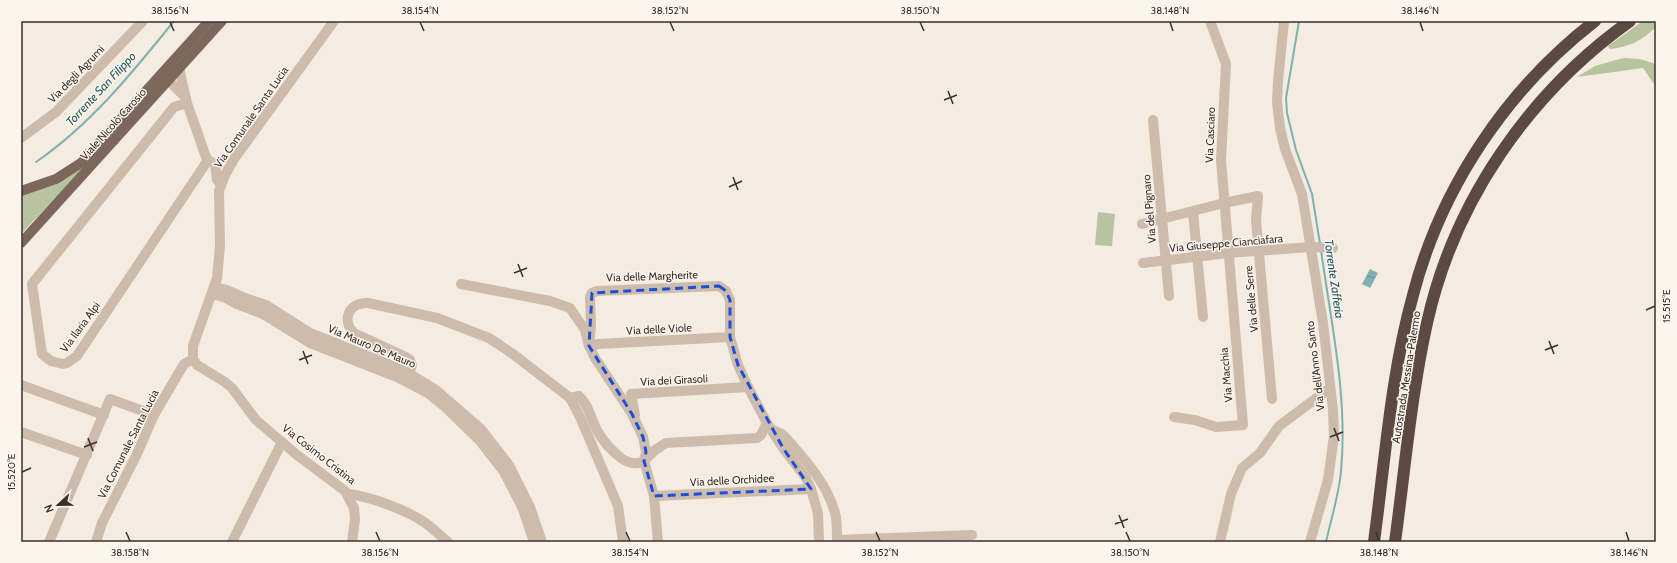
<svg xmlns="http://www.w3.org/2000/svg" width="1677" height="563" viewBox="0 0 1677 563" font-family="Cabin,sans-serif">
  <style>
    .green { fill: #b8c4a0 }
    .water { fill: url(#water-ripples) }
    .lines { fill: none; stroke-linecap: round; stroke-linejoin: round }
    .stream { stroke: #7fb0b2; stroke-width: 2 }
    .minor { stroke: #cdbbac; stroke-width: 10 }
    .major { stroke: #7d675c; stroke-width: 10 }
    .highway { stroke: #5c4a42; stroke-width: 12 }
    .marked { fill: none; stroke: #1d4ed8; stroke-width: 3; stroke-dasharray: 8 5; stroke-linejoin: round }
    .ticks { fill: none; stroke: #3b302b; stroke-width: 1.5 }
    .labels { text-anchor: middle; stroke-width: 3; stroke-linejoin: round; paint-order: stroke }
    .street-label { font-size: 11px; fill: #3b302b; stroke: #fbf5ee }
    .water-label { font-size: 12px; font-style: italic; fill: #1f5a5e; stroke: #fbf5ee }
    .neatline { fill: none; stroke: #3b302b; stroke-width: 1.5 }
    .ticks-label { font-size: 10px; text-anchor: middle; fill: #3b302b }
  </style>
  <defs>
    <pattern id="water-ripples" width="26" height="14" patternUnits="userSpaceOnUse"><rect width="26" height="14" fill="#7fb0b2"/><path d="M2 4q2-2 4 0t4 0M15 11q2-2 4 0t4 0" fill="none" stroke="#699091"/></pattern>
  </defs>
  <rect width="100%" height="100%" fill="#f4ebe1"/>
  <g class="green">
    <path d="M1643,21H1656V27C1642,40 1630,47 1610,49L1608,46Z"/>
    <path d="M1623,58L1640,59L1656,64V87L1643,68L1577,77L1595,66Z"/>
    <path d="M81,168L83,169L21,234V195L55,185Z"/>
    <path d="M1098,212L1115,214L1112,246L1095,245Z"/>
  </g>
  <path class="water" d="M1370,269L1378,273L1370,288L1362,284Z"/>
  <g class="lines">
    <g class="stream">
      <path d="M1299,21L1286,98L1287,113L1296,150L1312,194L1320,244"/>
      <path d="M36,162C90,125 133,72 174,21"/>
      <path d="M1321,250C1331,323 1348,397 1341,471C1339,495 1331,519 1326,542"/>
    </g>
    <g class="minor">
      <path d="M334,21L234,159L225,175L219,191L220,246L217,278L193,346V359L197,365L225,382L232,388L256,420L297,455L345,491L354,508L355,519L352,542"/>
      <path d="M1284,21L1278,81L1277,102L1280,128L1285,149L1302,194L1323,323L1333,410L1334,436L1328,480L1310,542"/>
      <path d="M179,68L187,103L206,157L208,160L215,164L217,180L221,185"/>
      <path d="M162,74L186,98"/>
      <path d="M187,103L174,107L32,284L42,354L51,361L63,364L67,363L77,356L208,160"/>
      <path d="M1153,120L1169,296"/>
      <path d="M21,138L56,112L143,21"/>
      <path d="M1193,212L1203,317"/>
      <path d="M1142,224L1224,203L1258,196L1256,220L1272,399"/>
      <path d="M1143,263L1228,253L1311,247L1333,248"/>
      <path d="M461,284L550,301L570,308L585,330L589,346L595,358L632,414L643,437L646,452L644,461C636,465 628,463 621,458C611,450 604,443 598,432C591,420 589,405 579,396L570,398"/>
      <path d="M215,287L227,290L245,298L266,305L310,333L405,371L436,390L481,429L509,465L530,507L542,542"/>
      <path d="M213,294L226,298L237,304L263,314L310,343L397,377L428,393L444,406L480,441L504,472L522,507L534,542"/>
      <path d="M730,337L598,344L589,346L591,326L590,297L592,293L597,291L719,286L726,291L730,300V337L738,365L748,387L767,423L783,448L806,478L811,489L818,513L819,542"/>
      <path d="M409,374L412,365L410,360L406,357L354,333C341,320 349,302 368,303L437,318L489,338L513,354L570,398L581,419L618,506L623,542"/>
      <path d="M21,385L104,415"/>
      <path d="M635,415L631,394L748,387"/>
      <path d="M1174,417L1195,420L1216,427L1243,425L1221,160L1226,64L1210,21"/>
      <path d="M771,429L782,434L787,439C807,462 829,486 836,517C837,525 837,534 837,542"/>
      <path d="M21,432L87,455"/>
      <path d="M348,494C369,496 406,510 424,522C433,528 440,536 448,542"/>
      <path d="M654,496L811,489"/>
      <path d="M837,540L972,535"/>
      <path d="M49,542L110,399L154,415"/>
      <path d="M96,542L102,523L136,456L154,415L184,364L193,359"/>
      <path d="M232,542L282,442"/>
      <path d="M658,542L654,496L644,461L655,450L666,443L757,438L761,435L767,423"/>
      <path d="M1220,542L1231,494L1242,468L1260,453L1279,426L1330,388"/>
    </g>
    <g class="major">
      <path d="M21,191L56,179L81,163L209,21"/>
      <path d="M21,243L222,21"/>
    </g>
    <g class="highway">
      <path d="M1374,542C1385,460 1391,374 1413,295C1441,187 1507,89 1595,21"/>
      <path d="M1395,542C1405,469 1411,395 1427,323C1454,201 1529,93 1630,21"/>
    </g>
  </g>
  <path class="marked" d="M719,286L726,291L730,300V337L738,365L783,448L811,489L654,496L644,461L646,452L643,437L632,414L589,346L592,293Z"/>
  <path class="ticks" d="M170,22L174,31M420,22L424,31M670,22L674,31M920,22L924,31M1170,22L1173,31M1420,22L1423,31M948,91L953,104M944,100L957,95M733,177L738,190M729,187L742,181M518,264L523,277M514,273L527,268M1646,310L1655,306M1549,341L1554,354M1545,350L1558,345M303,351L308,364M299,360L312,355M1334,428L1339,441M1330,437L1343,432M88,438L93,451M84,447L97,442M22,472L31,468M1119,515L1124,528M1115,524L1128,519M126,532L130,541M376,532L380,541M626,532L630,541M876,532L880,541M1126,532L1130,541M1376,532L1379,541M1626,532L1629,541"/>
  <g class="labels">
    <g class="street-label">
      <text transform="translate(76 74) rotate(-46)" y="4">Via degli Agrumi</text>
      <text transform="translate(251 117) rotate(-55)" y="4">Via Comunale Santa Lucia</text>
      <text transform="translate(113 124) rotate(-48)" y="4">Viale Nicolò Carosio</text>
      <text transform="translate(1210 135) rotate(-88)" y="4">Via Casciaro</text>
      <text transform="translate(1149 209) rotate(-95)" y="4">Via del Pignaro</text>
      <text transform="translate(1226 243) rotate(-5)" y="4">Via Giuseppe Cianciafara</text>
      <text transform="translate(652 276) rotate(-2)" y="4">Via delle Margherite</text>
      <text transform="translate(1251 299) rotate(-95)" y="4">Via delle Serre</text>
      <text transform="translate(80 327) rotate(-54)" y="4">Via Ilaria Alpi</text>
      <text transform="translate(659 329) rotate(-3)" y="4">Via delle Viole</text>
      <text transform="translate(372 346) rotate(23)" y="4">Via Mauro De Mauro</text>
      <text transform="translate(1315 366) rotate(-97)" y="4">Via dell'Anno Santo</text>
      <text transform="translate(1226 375) rotate(-95)" y="4">Via Macchia</text>
      <text transform="translate(1406 377) rotate(-81)" y="4">Autostrada Messina-Palermo</text>
      <text transform="translate(674 380) rotate(-3)" y="4">Via dei Girasoli</text>
      <text transform="translate(128 444) rotate(-63)" y="4">Via Comunale Santa Lucia</text>
      <text transform="translate(319 454) rotate(38)" y="4">Via Cosimo Cristina</text>
      <text transform="translate(732 480) rotate(-3)" y="4">Via delle Orchidee</text>
    </g>
    <g class="water-label">
      <text transform="translate(101 89) rotate(-47)" y="4">Torrente San Filippo</text>
      <text transform="translate(1334 279) rotate(82)" y="4">Torrente Zafferia</text>
    </g>
  </g>
  <rect width="1677" height="563" fill="none" stroke="#fbf5ee" stroke-width="44"/>
  <g transform="translate(58 505) rotate(248)" stroke="#fbf5ee" stroke-width="3" paint-order="stroke">
  <path d="M0-3L7 15L0 10L-7 15Z" fill="#3b302b"/>
  <text y="-6" font-size="11" font-weight="bold" text-anchor="middle" fill="#3b302b">N</text>
  </g>
  <rect x="22" y="22" width="1633" height="519" class="neatline"/>
  <g class="ticks-label">
    <text x="170" y="14">38.156°N</text>
    <text x="420" y="14">38.154°N</text>
    <text x="670" y="14">38.152°N</text>
    <text x="920" y="14">38.150°N</text>
    <text x="1170" y="14">38.148°N</text>
    <text x="1420" y="14">38.146°N</text>
    <text transform="translate(1666 306) rotate(-90)" y="4">15.515°E</text>
    <text transform="translate(11 472) rotate(-90)" y="4">15.520°E</text>
    <text x="130" y="556">38.158°N</text>
    <text x="380" y="556">38.156°N</text>
    <text x="630" y="556">38.154°N</text>
    <text x="880" y="556">38.152°N</text>
    <text x="1130" y="556">38.150°N</text>
    <text x="1379" y="556">38.148°N</text>
    <text x="1629" y="556">38.146°N</text>
  </g>
</svg>
